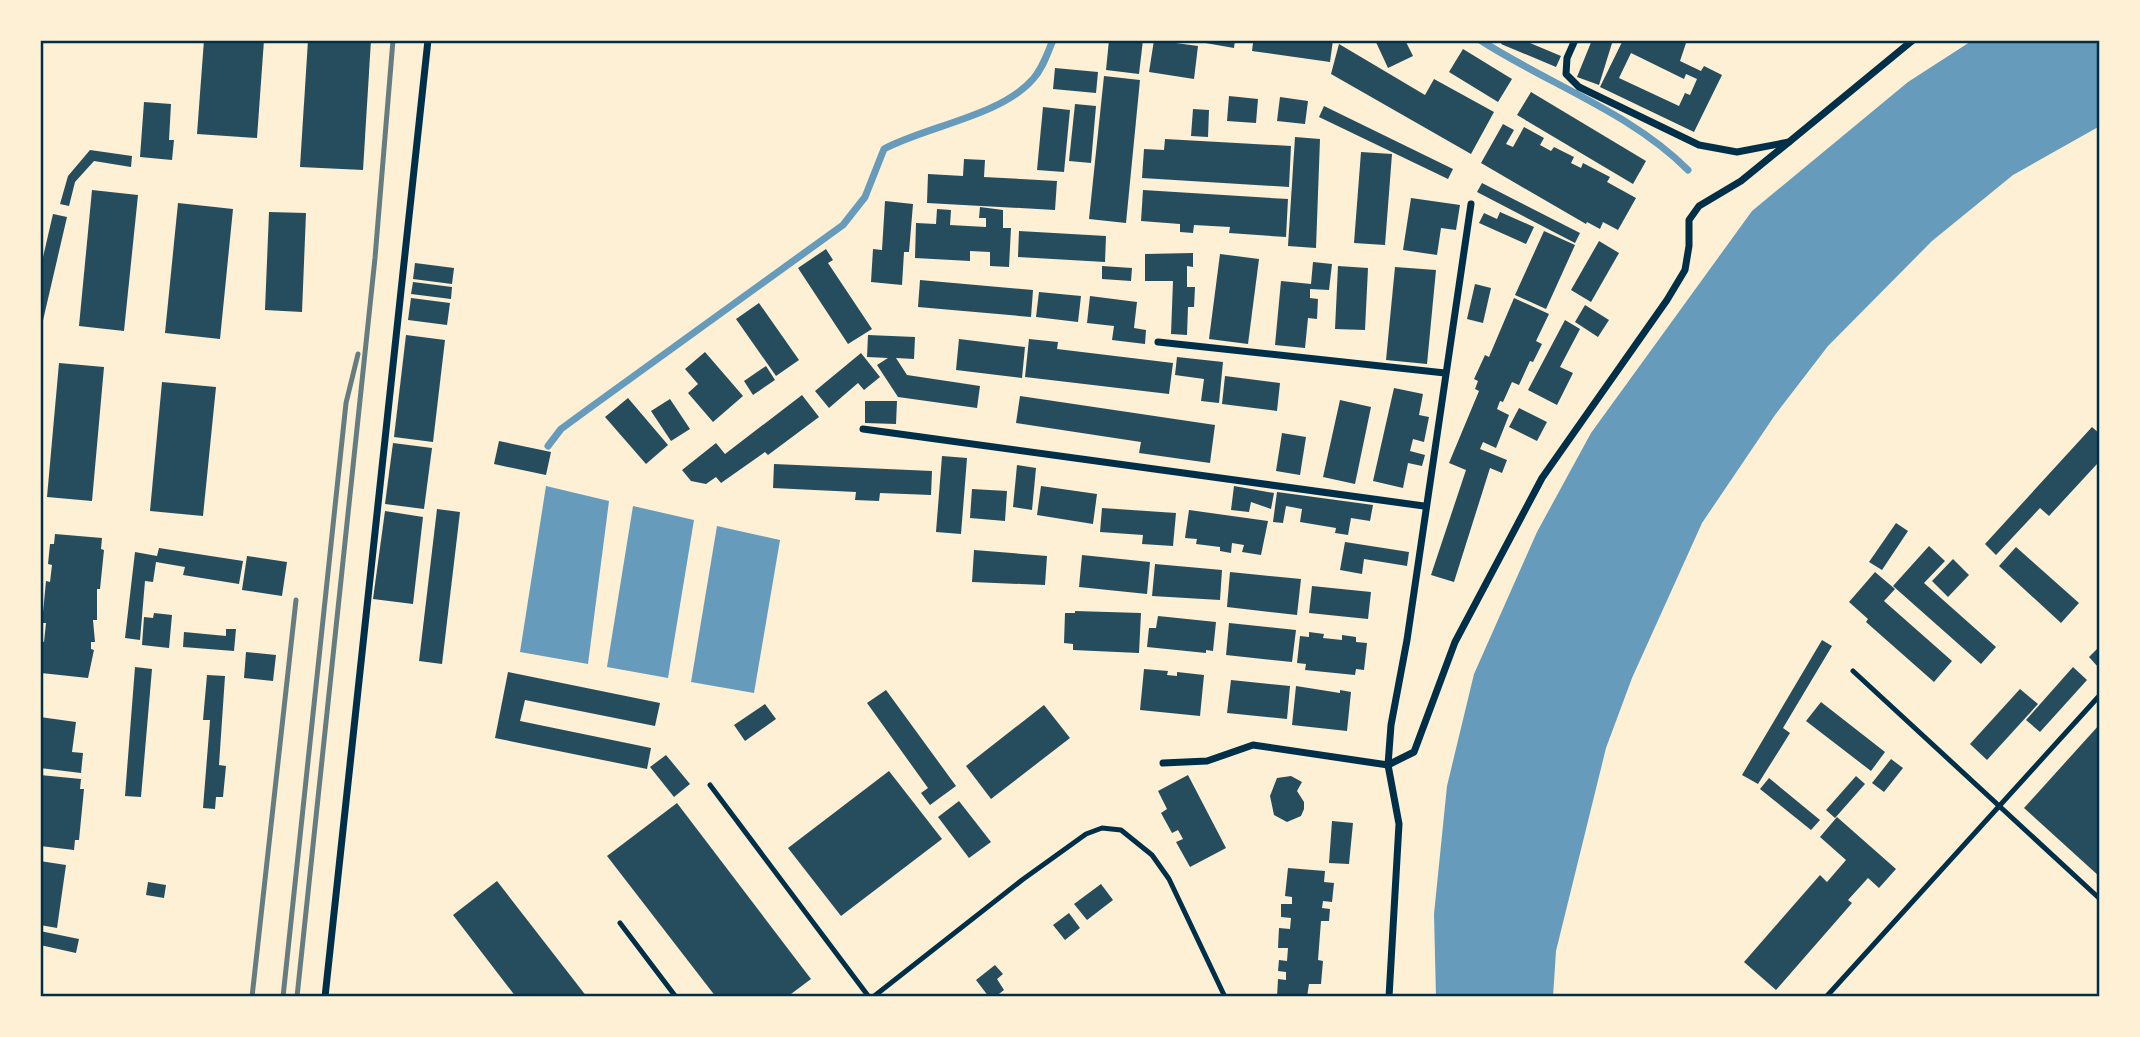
<svg xmlns="http://www.w3.org/2000/svg" width="2140" height="1037" viewBox="0 0 2140 1037" font-family="'Nunito Sans',sans-serif">
  <style>
    .water { fill: #669bbc }
    .lines { fill: none; stroke-linecap: round; stroke-linejoin: round }
    .stream { stroke: #669bbc; stroke-width: 7 }
    .building { fill: #264d5e; fill-rule: evenodd }
    .service { stroke: #003049; stroke-width: 5 }
    .minor { stroke: #003049; stroke-width: 7 }
    .rail { stroke: #657d81; stroke-width: 5 }
    .neatline { fill: none; stroke: #003049; stroke-width: 2.5 }
  </style>
  <rect width="100%" height="100%" fill="#fdf0d5"/>
  <g class="water">
    <path d="M1973,40H2100V126L2013,175L1932,241L1828,346L1775,415L1702,523L1632,678L1606,748L1556,951L1553,997H1436L1434,914L1447,786L1474,674L1537,532L1591,433L1752,211L1908,82Z"/>
    <path d="M546,486L609,501L588,664L520,652Z"/>
    <path d="M633,506L694,520L668,678L607,667Z"/>
    <path d="M717,526L780,540L754,693L691,682Z"/>
  </g>
  <g class="lines">
    <g class="stream">
      <path d="M1480,40C1548,84 1630,112 1688,170"/>
      <path d="M548,446L561,429L591,407L843,225L865,197L884,149C927,126 1001,116 1033,79C1043,68 1047,54 1053,40"/>
    </g>
  </g>
  <g class="building">
    <path d="M204,40H264L257,138L197,134Z"/>
    <path d="M308,40H371L363,170L300,167Z"/>
    <path d="M1109,40H1143L1139,74L1106,70Z"/>
    <path d="M1154,40L1198,46L1194,79L1149,72Z"/>
    <path d="M1188,40H1235L1234,48Z"/>
    <path d="M1248,40H1333L1330,62L1252,51L1253,43Z"/>
    <path d="M1375,40H1405L1413,56L1388,68Z"/>
    <path d="M1503,40H1523L1561,56L1556,67L1501,44Z"/>
    <path d="M1592,40H1613L1599,85L1577,77Z"/>
    <path d="M1623,40H1687L1680,61L1701,71L1704,66L1722,75L1694,132L1600,87ZM1631,53L1684,79L1686,74L1697,79L1690,95L1685,93L1679,106L1619,78Z"/>
    <path d="M1339,44L1425,95L1434,79L1494,112L1471,154L1331,74Z"/>
    <path d="M1463,49L1512,79L1498,102L1449,72Z"/>
    <path d="M1055,68L1098,72L1096,93L1053,89Z"/>
    <path d="M1104,76L1140,80L1126,223L1089,219Z"/>
    <path d="M1531,92L1646,161L1633,184L1517,115Z"/>
    <path d="M1229,96L1258,99L1256,123L1227,121Z"/>
    <path d="M1280,97L1308,101L1305,124L1277,121Z"/>
    <path d="M144,102L171,104L169,140H174L172,160L140,157Z"/>
    <path d="M1075,104L1096,106L1091,163L1069,161Z"/>
    <path d="M1324,106L1453,169L1448,179L1319,117Z"/>
    <path d="M1043,107L1070,110L1064,172L1037,170Z"/>
    <path d="M1193,109L1209,110L1208,137L1191,136Z"/>
    <path d="M1503,124L1514,130L1506,144L1513,147L1524,127L1544,138L1540,145L1551,151L1554,147L1574,157L1571,163L1581,168L1583,163L1610,177L1607,182L1636,198L1618,230L1603,222L1600,229L1587,222L1586,224L1481,163Z"/>
    <path d="M1295,137L1320,139L1316,248L1288,246Z"/>
    <path d="M1165,139L1291,146L1289,187L1142,178L1144,149L1164,150Z"/>
    <path d="M90,150L132,156L131,167L94,161L75,182L69,206L60,204L68,176Z"/>
    <path d="M1361,152L1392,154L1385,245L1354,243Z"/>
    <path d="M964,159L985,160L984,177L1057,181L1055,210L927,203L928,174L963,176Z"/>
    <path d="M1482,183L1580,233L1575,243L1477,192Z"/>
    <path d="M92,190L138,195L124,331L79,326Z"/>
    <path d="M1143,190L1288,199L1286,237L1229,233L1230,227L1194,225L1193,233L1180,232V224L1141,221Z"/>
    <path d="M1411,198L1460,205L1456,230L1441,228L1437,255L1403,250Z"/>
    <path d="M885,201L913,204L909,252H904L902,285L871,282L873,249L882,250Z"/>
    <path d="M178,203L233,209L220,339L165,333Z"/>
    <path d="M980,207L1003,210V228H1011L1009,267L990,266V252L970,251V261L915,258L916,223L936,224L937,209L951,210L950,225L986,227V218H979Z"/>
    <path d="M269,212L306,213L302,312L265,310Z"/>
    <path d="M1500,212L1534,227L1526,244L1479,223L1484,213L1497,219Z"/>
    <path d="M53,214L67,217L41,329L40,270Z"/>
    <path d="M1019,231L1106,236L1105,262L1018,257Z"/>
    <path d="M1544,231L1575,245L1546,309L1515,295Z"/>
    <path d="M1599,241L1619,253L1591,302L1571,290Z"/>
    <path d="M826,249L833,260L828,263L872,329L848,344L798,268Z"/>
    <path d="M1193,253V267L1187,266V287H1195L1194,307H1188L1187,335L1171,334L1173,281H1145V254Z"/>
    <path d="M1220,254L1259,259L1248,344L1209,339Z"/>
    <path d="M1313,262L1332,264L1329,290L1310,289V298L1318,299L1317,319L1308,318L1305,348L1275,345L1281,281L1311,284Z"/>
    <path d="M415,263L454,268L452,284L413,279Z"/>
    <path d="M1102,266L1132,268L1131,281L1102,279Z"/>
    <path d="M1338,266L1368,268L1365,330L1335,329Z"/>
    <path d="M1395,267L1436,270L1427,364L1386,360Z"/>
    <path d="M920,280L1033,290L1031,317L918,307Z"/>
    <path d="M413,282L452,287L451,299L411,294Z"/>
    <path d="M1475,284L1491,288L1483,323L1467,319Z"/>
    <path d="M1039,292L1081,296L1078,322L1036,317Z"/>
    <path d="M1090,296L1137,302L1134,328L1146,330L1145,344L1112,340L1114,326L1087,323Z"/>
    <path d="M411,298L450,303L447,325L408,320Z"/>
    <path d="M1514,298L1549,314L1536,341L1542,344L1533,362L1530,361L1519,385L1512,382L1503,402L1500,401L1497,409L1509,415L1496,448L1483,442L1480,449L1507,460L1502,473L1490,468L1454,582L1431,575L1466,470L1449,463L1479,391L1475,389L1478,381L1474,379L1485,355L1489,357Z"/>
    <path d="M759,303L799,360L776,376L736,319Z"/>
    <path d="M1585,305L1609,320L1598,337L1575,322Z"/>
    <path d="M1565,320L1580,329L1560,367L1573,373L1557,405L1528,390Z"/>
    <path d="M406,335L445,340L433,442L394,437Z"/>
    <path d="M868,335L915,337L914,359L896,358L907,375L980,386L977,408L898,397L877,365L888,358L867,357Z"/>
    <path d="M959,339L1025,347L1022,378L956,370Z"/>
    <path d="M1029,339L1058,342L1057,349L1173,363L1169,394L1025,377Z"/>
    <path d="M705,352L743,396L713,422L688,393L698,384L685,369Z"/>
    <path d="M861,353L880,377L864,390L858,383L829,408L815,391Z"/>
    <path d="M1177,357L1223,362L1219,403L1201,401L1204,379L1175,375Z"/>
    <path d="M59,363L104,367L92,501L47,497Z"/>
    <path d="M766,366L775,380L753,395L744,381Z"/>
    <path d="M1225,376L1280,383L1277,411L1222,404Z"/>
    <path d="M162,382L216,387L203,516L150,511Z"/>
    <path d="M1394,388L1423,394L1419,415L1429,417L1424,442L1413,439L1410,451L1425,455L1422,466L1408,463L1403,488L1373,481Z"/>
    <path d="M802,395L819,417L768,455L765,452L721,483L716,477L706,484L691,481L682,470L716,443L725,454Z"/>
    <path d="M1020,396L1215,425L1210,463L1139,453L1141,442L1016,423Z"/>
    <path d="M628,398L668,445L646,464L605,417Z"/>
    <path d="M670,399L690,429L671,441L651,411Z"/>
    <path d="M1340,400L1371,407L1355,484L1323,477Z"/>
    <path d="M865,401H897L896,424L865,423Z"/>
    <path d="M1519,408L1547,422L1537,441L1509,427Z"/>
    <path d="M2092,427L2100,434V466L2097,464L2049,516L2040,508L1996,555L1985,544Z"/>
    <path d="M1282,433L1306,437L1300,475L1276,471Z"/>
    <path d="M499,441L551,452L546,475L494,464Z"/>
    <path d="M393,443L432,448L424,509L385,504Z"/>
    <path d="M942,456L967,458L961,534L936,532Z"/>
    <path d="M774,464L932,471L931,495L880,493L879,501L855,500L856,492L773,488Z"/>
    <path d="M1017,465L1036,468L1032,510L1013,507Z"/>
    <path d="M1041,486L1097,494L1093,524L1037,515Z"/>
    <path d="M1234,486L1274,493L1271,509L1251,502L1249,512L1231,510Z"/>
    <path d="M972,489L1007,491L1005,521L970,518Z"/>
    <path d="M1277,492L1373,505L1370,521L1351,518L1348,535L1335,533L1336,528L1300,522L1302,509L1286,506L1283,523L1273,522Z"/>
    <path d="M1102,508L1176,513L1173,546L1142,544L1143,535L1100,532Z"/>
    <path d="M437,509L460,512L442,664L419,661Z"/>
    <path d="M1189,510L1268,521L1261,555L1242,552L1244,545L1232,543L1231,553L1220,551V547L1196,544L1197,539L1185,538Z"/>
    <path d="M385,511L423,517L413,604L373,599Z"/>
    <path d="M1896,523L1908,531L1882,570L1869,562Z"/>
    <path d="M55,534L102,538L101,549L104,550L100,589H97V620H93L95,642H91V649L94,650L88,678L41,673L40,641L44,642L46,623H42L46,581L50,582L52,565L48,564L50,544H54Z"/>
    <path d="M1345,542L1409,552L1407,566L1364,559L1362,574L1340,570Z"/>
    <path d="M1929,546L1945,561L1924,583L1996,647L1981,664L1893,586Z"/>
    <path d="M2016,547L2079,603L2061,623L1999,566Z"/>
    <path d="M159,548L243,561L239,584L183,575L185,567L156,562L153,582L145,581L140,640L125,638L135,552L157,556Z"/>
    <path d="M974,550L1047,556L1045,585L972,582Z"/>
    <path d="M1082,555L1150,562L1147,594L1079,587Z"/>
    <path d="M247,556L287,562L282,596L242,590Z"/>
    <path d="M1953,559L1969,575L1948,597L1932,581Z"/>
    <path d="M1155,564L1222,570L1220,600L1152,596Z"/>
    <path d="M1230,572L1301,579L1297,615L1227,607Z"/>
    <path d="M1875,572L1895,589L1884,601L1952,661L1934,682L1866,622L1868,619L1849,602Z"/>
    <path d="M1312,586L1371,592L1368,619L1309,613Z"/>
    <path d="M1075,611L1141,613L1139,653L1073,650V644L1064,643L1065,613H1075Z"/>
    <path d="M154,613L172,615L169,648L142,645L144,617L153,618Z"/>
    <path d="M1158,616L1216,622L1213,651L1206,650V653L1147,647L1149,628H1156Z"/>
    <path d="M1229,623L1296,630L1292,662L1226,655Z"/>
    <path d="M226,629H236L234,651L183,647L184,632L226,636Z"/>
    <path d="M1309,632L1324,634L1323,638L1342,640V635L1356,637V642L1367,643L1364,670L1356,669L1355,675L1305,670L1306,664L1297,663L1300,636L1309,637Z"/>
    <path d="M1822,640L1832,646L1783,728L1790,733L1758,784L1742,775Z"/>
    <path d="M2100,646V665L2098,667L2089,657Z"/>
    <path d="M246,652L276,655L273,681L244,678Z"/>
    <path d="M135,667L152,669L141,797L125,796Z"/>
    <path d="M2073,667L2087,680L2040,732L2026,720Z"/>
    <path d="M1144,669L1168,671L1167,675L1177,676V672L1204,675L1200,716L1140,710Z"/>
    <path d="M508,672L660,703L655,726L525,700L520,721L651,748L647,769L495,738Z"/>
    <path d="M207,675L225,676L219,765L226,766L223,797H216L215,809L203,808L210,720H203Z"/>
    <path d="M1231,680L1290,686L1287,719L1227,713Z"/>
    <path d="M1296,686L1340,693V690L1351,692L1347,731L1292,725Z"/>
    <path d="M2020,689L2038,704L1987,760L1970,744Z"/>
    <path d="M886,690L956,786L930,805L921,793L928,788L867,703Z"/>
    <path d="M1821,702L1885,752L1871,771L1806,721Z"/>
    <path d="M765,704L776,719L745,741L734,725Z"/>
    <path d="M1044,705L1070,738L991,799L966,766Z"/>
    <path d="M40,717L76,722L72,752L83,753L81,773L40,768Z"/>
    <path d="M2100,724V877L2024,808Z"/>
    <path d="M666,755L690,784L674,797L650,767Z"/>
    <path d="M1891,759L1903,768L1884,792L1872,783Z"/>
    <path d="M889,771L942,839L841,916L788,848Z"/>
    <path d="M40,775L81,779L80,789H84L79,840H75L74,850L40,846Z"/>
    <path d="M1188,775L1226,848L1190,867L1176,842L1183,839L1178,830L1172,833L1161,813L1167,809L1158,791Z"/>
    <path d="M1291,776L1302,782L1297,791L1304,802V809L1301,816L1287,822L1274,815L1270,796L1277,778Z"/>
    <path d="M1856,776L1865,784L1835,818L1826,810Z"/>
    <path d="M1769,778L1820,820L1811,830L1760,789Z"/>
    <path d="M959,801L991,842L969,858L938,817Z"/>
    <path d="M677,803L811,979L787,997H716L607,856Z"/>
    <path d="M1837,817L1896,869L1879,888L1868,878L1848,900L1852,903L1776,990L1744,962L1820,875L1827,882L1846,860L1820,837Z"/>
    <path d="M1332,821L1353,823L1349,864L1329,863Z"/>
    <path d="M40,861L66,865L57,928L40,925Z"/>
    <path d="M1288,868L1325,871L1324,882L1334,883L1332,902L1323,901L1322,908L1330,909L1329,921H1321L1318,960L1323,961L1321,984H1309L1307,997H1277L1278,979L1286,980V972L1278,971L1279,960L1287,961L1288,948H1278L1279,928L1290,929L1291,918L1281,917V904H1292V897L1285,896Z"/>
    <path d="M497,881L587,997H516L453,915Z"/>
    <path d="M148,882L166,885L164,898L146,895Z"/>
    <path d="M1101,884L1113,900L1087,920L1074,904Z"/>
    <path d="M1069,913L1080,928L1065,940L1053,925Z"/>
    <path d="M40,931L79,939L76,953L40,945Z"/>
    <path d="M995,965L1003,974L997,979L1004,990L995,997H989L976,980Z"/>
  </g>
  <g class="lines">
    <g class="service">
      <path d="M1853,671L2100,899"/>
      <path d="M710,785L869,997"/>
      <path d="M620,923L676,997"/>
      <path d="M873,997L1022,880L1086,834L1102,828L1121,830L1152,855L1169,879L1225,997"/>
      <path d="M1826,997L2100,695"/>
    </g>
    <g class="minor">
      <path d="M1575,40L1567,58L1566,74L1579,87L1699,145L1737,152L1789,142L1913,40"/>
      <path d="M1158,342L1445,373"/>
      <path d="M863,429L1424,506"/>
      <path d="M1163,763L1207,761L1253,745L1388,765L1414,752L1455,642L1542,478L1667,300L1685,270L1689,246V220L1699,206L1741,181L1789,142"/>
      <path d="M325,997L428,40"/>
      <path d="M1389,997L1399,824L1388,765L1391,725L1407,640L1471,204"/>
    </g>
    <g class="rail">
      <path d="M252,997L296,600"/>
      <path d="M283,997L346,403L358,354"/>
      <path d="M297,997L375,258L393,40"/>
    </g>
  </g>
  <rect width="2140" height="1037" fill="none" stroke="#fdf0d5" stroke-width="84"/>
  <rect x="42" y="42" width="2056" height="953" class="neatline"/>
</svg>
